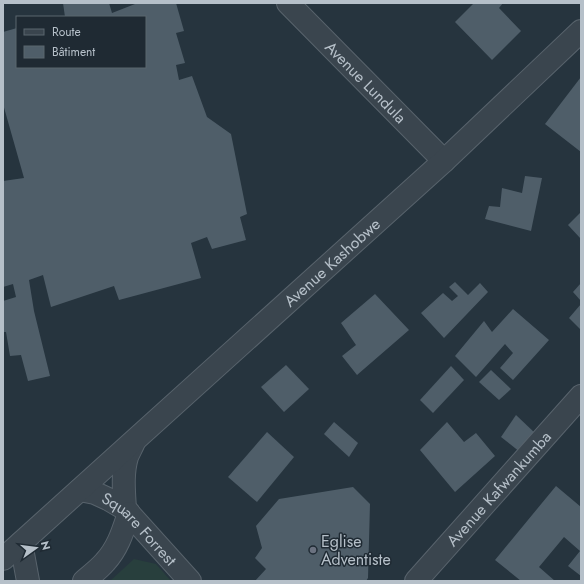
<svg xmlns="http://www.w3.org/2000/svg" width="584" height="584" viewBox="0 0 584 584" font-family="Jost,sans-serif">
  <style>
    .green { fill: #283f3d }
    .building { fill: #4f5e69 }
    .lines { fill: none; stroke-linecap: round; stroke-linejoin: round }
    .minor-casing { stroke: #58636c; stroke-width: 24 }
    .minor { stroke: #3a454e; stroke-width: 22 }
    .worship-dot { fill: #6b7280; stroke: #1f2a33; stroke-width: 1.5 }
    .labels { text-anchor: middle; stroke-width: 3; stroke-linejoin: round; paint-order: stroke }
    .street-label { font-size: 16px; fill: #b6c0c9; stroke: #1f2a33 }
    .poi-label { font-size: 16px; fill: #b6c0c9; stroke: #1f2a33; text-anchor: start }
  </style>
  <rect width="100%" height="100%" fill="#26343e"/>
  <path class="green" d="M134,559L156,564L171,581H110Z"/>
  <g class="building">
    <path d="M63,3H109L112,13L135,4V3H176L184,31L176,33L185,63L176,65L179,80L192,76L207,117L231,134L247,214L240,217L246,240L212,249L207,237L191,243L201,278L119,300L114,286L51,307L43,275L29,280L34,311L50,376L28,381L21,355L10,356L6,332H3V301L16,297L13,284L3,287V181L24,178L3,104V32L17,28V67H145V17H65Z"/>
    <path d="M474,3H503L499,8L521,31L492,60L455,22Z"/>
    <path d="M581,77V152L545,124Z"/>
    <path d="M525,176L542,178L531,231L485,219L489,206L500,207L502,188L522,193Z"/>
    <path d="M581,212V239L568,225Z"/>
    <path d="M455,282L468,295L480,283L488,292L444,338L421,313L443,293L452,301L458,296L449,287Z"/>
    <path d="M581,283V301L573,292Z"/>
    <path d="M375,294L409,330L357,375L342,356L356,345L341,323Z"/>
    <path d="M581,304V330L569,318Z"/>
    <path d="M513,309L549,340L513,380L500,368L513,353L505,344L476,377L455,356L484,321L492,332Z"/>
    <path d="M286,365L309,389L284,412L261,387Z"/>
    <path d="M451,366L464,380L433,413L420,400Z"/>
    <path d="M491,370L511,389L499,400L479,382Z"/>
    <path d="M516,415L536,434L520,452L501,437Z"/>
    <path d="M334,422L358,443L349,457L324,434Z"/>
    <path d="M447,422L464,442L476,433L495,456L455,492L420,450Z"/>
    <path d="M267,432L294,457L257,502L228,477Z"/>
    <path d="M556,486L581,507V576L568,566L580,551L564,537L539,567L555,581H521L495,560Z"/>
    <path d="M353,487L370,504L368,578L366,581H255L266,569L255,558L262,548L256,526L279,499Z"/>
  </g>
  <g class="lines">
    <defs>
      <g id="minor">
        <path id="s1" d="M288,3L444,161"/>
        <path id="s2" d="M80,490L95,493L108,499L125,509L190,581"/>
        <path d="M125,509C124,492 122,474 127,457C129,452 132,447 134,442"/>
        <path d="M21,543L28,581"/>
        <path id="s3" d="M3,559L444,161L581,31"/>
        <path d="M84,581C91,575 99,569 105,562C118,548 123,531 129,513"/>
        <path id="s4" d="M416,581L581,396"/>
      </g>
    </defs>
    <use href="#minor" class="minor-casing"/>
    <use href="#minor" class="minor"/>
  </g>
  <circle class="worship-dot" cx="313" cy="550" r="4"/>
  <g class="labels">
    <g class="street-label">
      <text dy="6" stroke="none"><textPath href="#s1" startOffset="111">Avenue Lundula</textPath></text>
      <text dy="6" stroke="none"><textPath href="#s3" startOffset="443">Avenue Kashobwe</textPath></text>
      <text dy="6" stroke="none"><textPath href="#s4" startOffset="124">Avenue Kafwankumba</textPath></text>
      <text dy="6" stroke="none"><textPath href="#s2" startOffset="73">Square Forrest</textPath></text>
    </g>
    <g class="poi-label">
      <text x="321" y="547">Eglise<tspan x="321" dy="18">Adventiste</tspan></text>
    </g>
  </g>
  <rect width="584" height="584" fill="none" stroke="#b6c0c9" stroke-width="8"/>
  <rect x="16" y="16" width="130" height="52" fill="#1f2a33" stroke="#5b666f"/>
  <rect x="24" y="29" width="20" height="6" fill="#3a454e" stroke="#5b666f"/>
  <text x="52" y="36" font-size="12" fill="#b6c0c9">Route</text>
  <rect x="24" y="46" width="20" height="12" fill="#4f5e69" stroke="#5b666f"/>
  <text x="52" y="56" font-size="12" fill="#b6c0c9">Bâtiment</text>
  <g transform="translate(36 548) rotate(76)" stroke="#1f2a33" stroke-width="3" paint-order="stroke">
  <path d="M0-3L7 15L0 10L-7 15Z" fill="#b6c0c9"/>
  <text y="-6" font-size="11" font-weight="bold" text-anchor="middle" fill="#b6c0c9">N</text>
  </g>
</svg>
